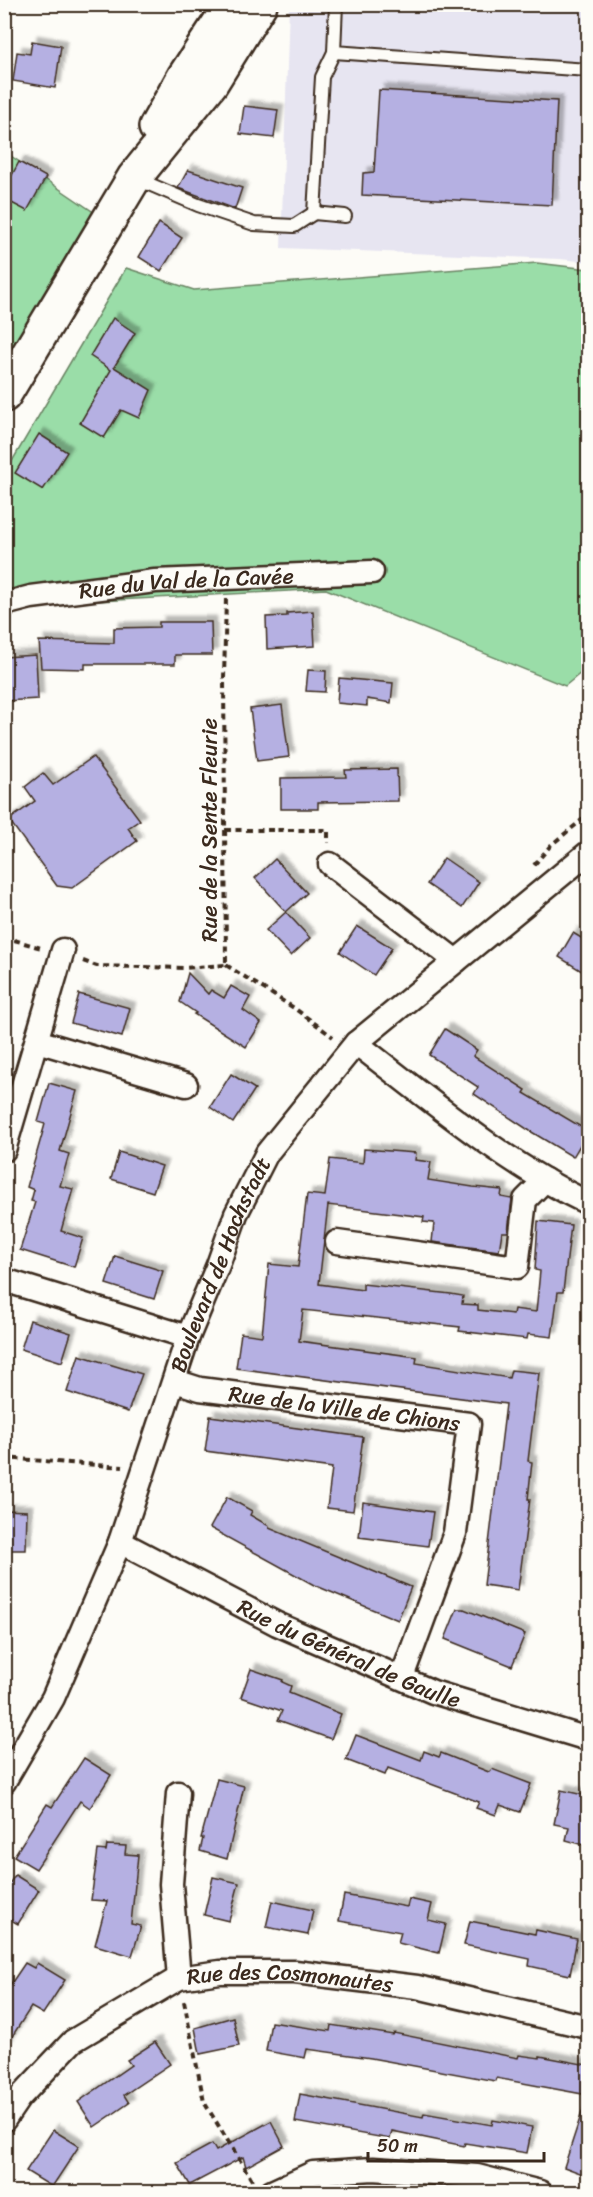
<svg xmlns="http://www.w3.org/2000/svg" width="593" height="2197" viewBox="0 0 593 2197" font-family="Sriracha,sans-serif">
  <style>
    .built { fill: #e7e5f1 }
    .green { fill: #9adda8; stroke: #6a8463; stroke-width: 1.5 }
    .building { fill: #b5b0e2; stroke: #3b2a1e; stroke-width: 1.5; filter: url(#shadow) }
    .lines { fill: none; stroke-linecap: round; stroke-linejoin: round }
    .service-casing { stroke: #3b2a1e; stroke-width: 16 }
    .minor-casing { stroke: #3b2a1e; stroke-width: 27 }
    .secondary-casing { stroke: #3b2a1e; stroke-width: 38 }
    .path { stroke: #3b2a1e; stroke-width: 4; stroke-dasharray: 6 4.5; stroke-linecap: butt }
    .service { stroke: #fdfcf7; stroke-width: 12 }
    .minor { stroke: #fdfcf7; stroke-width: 22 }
    .secondary { stroke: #fdfcf7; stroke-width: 33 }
    .labels { text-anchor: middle; stroke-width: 6; stroke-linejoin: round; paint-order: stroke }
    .street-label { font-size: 22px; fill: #3b2a1e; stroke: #fdfcf7 }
  </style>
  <defs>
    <filter id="shadow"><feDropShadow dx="5.5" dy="-5.5" stdDeviation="1.5" flood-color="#0004"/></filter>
  </defs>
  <rect width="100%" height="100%" fill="#fdfcf7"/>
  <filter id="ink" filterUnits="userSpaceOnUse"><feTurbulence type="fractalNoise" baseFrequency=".0167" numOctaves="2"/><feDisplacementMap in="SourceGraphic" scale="12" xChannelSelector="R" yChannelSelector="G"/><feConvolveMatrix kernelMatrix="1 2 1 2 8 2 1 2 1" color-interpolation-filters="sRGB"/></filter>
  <g filter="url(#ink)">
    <path class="built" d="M289,5H588V262L560,259L281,248Z"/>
    <g class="green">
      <path d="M5,152L95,213L5,373Z"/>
      <path d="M537,263L588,269V667L565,686L326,589L5,606V473L126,268L194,290Z"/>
    </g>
    <g class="building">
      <path d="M32,41L61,46L55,88L13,81L17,52L30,54Z"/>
      <path d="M379,90L557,101L552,205L362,195L363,173L374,172Z"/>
      <path d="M244,106L278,110L274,138L240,134Z"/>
      <path d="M19,162L46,177L27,211L4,199V190Z"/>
      <path d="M188,170L242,188L235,209L178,188Z"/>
      <path d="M159,223L182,238L161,271L139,257Z"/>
      <path d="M113,318L135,333L114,367L151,390L139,418L121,410L104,438L80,423L111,370L90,356Z"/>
      <path d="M39,434L67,452L43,490L15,473Z"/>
      <path d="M313,611L315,646L267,649L266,617L287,616V613Z"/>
      <path d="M159,622H211L212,655H175V664H85V669L41,668L39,641L114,643V628L159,627Z"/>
      <path d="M36,655L38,699L5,701L4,657Z"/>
      <path d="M308,670L326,671L325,692L306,691Z"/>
      <path d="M339,678L393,683L391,703L367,699V706L337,703Z"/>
      <path d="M282,705L289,757L257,761L250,709Z"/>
      <path d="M93,757L140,820L128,828L137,841L72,888L57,886L9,820L35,801L25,787L43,773L53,785Z"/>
      <path d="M397,769L398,801L318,802V809H281V778L346,777L345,770Z"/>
      <path d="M444,858L479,882L462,908L427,884Z"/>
      <path d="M275,859L307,893L286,912L255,878Z"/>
      <path d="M286,912L310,938L291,956L266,930Z"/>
      <path d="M357,926L392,948L374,975L340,952Z"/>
      <path d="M573,933L588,942V975L559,957Z"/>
      <path d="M188,973L208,994L211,990L224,998L231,986L250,997L243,1010L261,1023L246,1047L194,1014L196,1013L180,1002Z"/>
      <path d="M79,994L130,1008L122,1037L71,1023Z"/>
      <path d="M445,1029L477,1050L473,1056L526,1090L524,1093L588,1131L573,1157L530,1131L474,1094L478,1087L429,1055Z"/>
      <path d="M231,1074L255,1089L233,1123L210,1107Z"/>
      <path d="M49,1083L77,1091L60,1151L69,1154L60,1186L73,1189L61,1231L83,1238L74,1267L20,1250L35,1202L31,1201L34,1190L27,1187L45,1124L38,1122Z"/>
      <path d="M364,1149L416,1153L415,1160L431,1162L428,1180L473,1187L502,1190L501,1197L512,1199L508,1232H502L499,1251L432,1242L434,1223L423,1222L424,1217L328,1205L319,1284L363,1290V1284L451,1294L463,1296L462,1304L478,1305V1310L513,1314L514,1309L536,1312L540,1271L535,1270L538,1221L571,1225L563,1292H558L552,1337L528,1334L527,1339L459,1331L460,1327L303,1310L299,1341L417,1357L416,1363L509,1378L511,1370L539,1373L528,1461L532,1462L528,1499H530L518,1590L484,1585L506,1404L236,1368L241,1333L262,1336L269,1264L298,1267L307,1194L325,1196L330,1159L363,1163Z"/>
      <path d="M119,1152L162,1166L153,1192L111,1179Z"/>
      <path d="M115,1256L163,1271L154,1299L106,1284Z"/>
      <path d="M30,1320L71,1333L62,1362L21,1349Z"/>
      <path d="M79,1355L142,1374L128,1412L67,1392Z"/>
      <path d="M210,1416L363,1437L353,1511L327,1508L332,1468L205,1451Z"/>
      <path d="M227,1497L252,1511L250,1515L269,1526V1528L411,1587L398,1620L314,1585L210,1528Z"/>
      <path d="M363,1502L433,1512L428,1546L359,1537Z"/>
      <path d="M4,1510L27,1511L26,1550H4Z"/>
      <path d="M457,1609H464L525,1634L512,1666L445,1639Z"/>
      <path d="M251,1669L283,1680L282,1682L291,1686L289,1693L341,1714L331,1739L278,1720L282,1711L241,1697Z"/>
      <path d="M356,1735L421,1760L424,1751L439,1757L441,1753L489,1772L492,1769L531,1784L520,1812L500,1805L496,1815L476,1808L479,1802L388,1768L385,1775L346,1760Z"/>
      <path d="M84,1758L111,1775L90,1808L80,1801L36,1869L14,1856L47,1804L52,1807Z"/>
      <path d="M217,1779L244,1786L227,1859L200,1851L203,1838H201Z"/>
      <path d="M561,1790L588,1796V1846L566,1840L569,1827L554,1824Z"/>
      <path d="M107,1845L126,1846L125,1854L138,1855L131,1924L141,1926L132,1956L95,1945L107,1901L91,1900L98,1850L106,1851Z"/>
      <path d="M15,1875L39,1890L18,1924L4,1916V1892Z"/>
      <path d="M213,1877L239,1883L229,1921L204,1915Z"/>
      <path d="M344,1895L407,1907L409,1899L432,1904L428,1920L446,1924L439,1953L398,1943L401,1932L339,1921Z"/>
      <path d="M272,1901L313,1910L308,1935L266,1927Z"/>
      <path d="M470,1921L535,1934L536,1930L577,1939L570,1975L529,1966L530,1959L464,1945Z"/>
      <path d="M25,1963L34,1968L37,1963L65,1980L43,2014L31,2007L4,2049V1994Z"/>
      <path d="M233,2017L239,2046L200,2054L195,2028Z"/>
      <path d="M271,2022L330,2031L331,2025L393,2035L394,2033L518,2058L519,2055L540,2058V2056L588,2065V2095L496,2078L495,2081L371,2058L307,2049L305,2058L266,2051Z"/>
      <path d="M155,2042L170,2064L124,2095L129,2103L94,2127L78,2102L131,2065L127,2060Z"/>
      <path d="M300,2094L423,2117L424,2113L492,2125L493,2120L532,2127L527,2153L465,2143L464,2146L392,2131L390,2139L295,2122Z"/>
      <path d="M585,2103L588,2104V2176L564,2167Z"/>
      <path d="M271,2121L284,2146L246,2167L243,2157L190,2185L177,2163L212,2144L216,2151Z"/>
      <path d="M53,2130L79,2146L52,2187L26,2171Z"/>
    </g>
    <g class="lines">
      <defs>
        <g id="service">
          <path d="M336,4L334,52L588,70"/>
          <path d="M334,52L322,77L314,213L345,216"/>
          <path d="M135,178L198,205L254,224L294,226L314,213"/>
        </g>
        <g id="minor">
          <path id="s1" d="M4,604L31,597L155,581L372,572"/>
          <path d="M330,864L456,961"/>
          <path d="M37,1041L186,1085"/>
          <path d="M356,1043C430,1100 504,1163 588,1203"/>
          <path d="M4,1150L63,950"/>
          <path d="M337,1242L517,1267L525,1200L545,1180"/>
          <path d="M4,1280L188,1337"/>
          <path id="s2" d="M175,1381L200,1389L469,1424L455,1533L402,1677"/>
          <path id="s3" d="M120,1542L277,1624L433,1692L588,1739"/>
          <path id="s4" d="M4,1782L53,1698L120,1542L188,1337L218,1265L236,1214L267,1153L356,1043L588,853"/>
          <path d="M178,1793L171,1884L179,1978"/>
          <path id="s5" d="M4,2120L19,2098L73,2041L179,1978L220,1972H295L417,1987L588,2027"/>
          <path d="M272,2192L313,2173L373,2169L477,2176L540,2192"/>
        </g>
        <g id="secondary">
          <path d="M156,127L184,77L232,4"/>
          <path d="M4,395L134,178L211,83L260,4"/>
        </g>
      </defs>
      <use href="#service" class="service-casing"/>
      <use href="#minor" class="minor-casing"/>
      <use href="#secondary" class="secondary-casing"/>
      <g class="path">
        <path d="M225,830H328V843"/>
        <path d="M534,865L551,845L588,815"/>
        <path d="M4,937L41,948"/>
        <path d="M83,961L97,966L183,968L226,965L224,678L226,598"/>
        <path d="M226,965L294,1008L333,1037"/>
        <path d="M4,1458L123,1467"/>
        <path d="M184,2001L204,2102L253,2182"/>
      </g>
      <use href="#service" class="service"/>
      <use href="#minor" class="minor"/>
      <use href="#secondary" class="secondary"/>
    </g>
  </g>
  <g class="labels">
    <g class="street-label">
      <text dy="8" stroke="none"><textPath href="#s1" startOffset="184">Rue du Val de la Cavée</textPath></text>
      <text transform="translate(209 830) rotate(-90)" y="8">Rue de la Sente Fleurie</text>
      <text dy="8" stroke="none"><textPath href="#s4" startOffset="562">Boulevard de Hochstadt</textPath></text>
      <text dy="8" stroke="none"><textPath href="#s2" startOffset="172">Rue de la Ville de Chions</textPath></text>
      <text dy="8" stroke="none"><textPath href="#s3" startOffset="255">Rue du Général de Gaulle</textPath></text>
      <text dy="8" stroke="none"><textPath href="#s5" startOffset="340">Rue des Cosmonautes</textPath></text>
    </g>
  </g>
  <rect width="593" height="2197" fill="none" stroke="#fdfcf7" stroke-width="24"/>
  <rect x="12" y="12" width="569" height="2173" fill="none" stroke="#3b2a1e" stroke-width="2" filter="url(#ink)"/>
  <path d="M368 2152v9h176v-9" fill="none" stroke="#3b2a1e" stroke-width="3"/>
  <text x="377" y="2152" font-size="18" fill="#3b2a1e" stroke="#fdfcf7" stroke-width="4.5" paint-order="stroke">50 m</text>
</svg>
